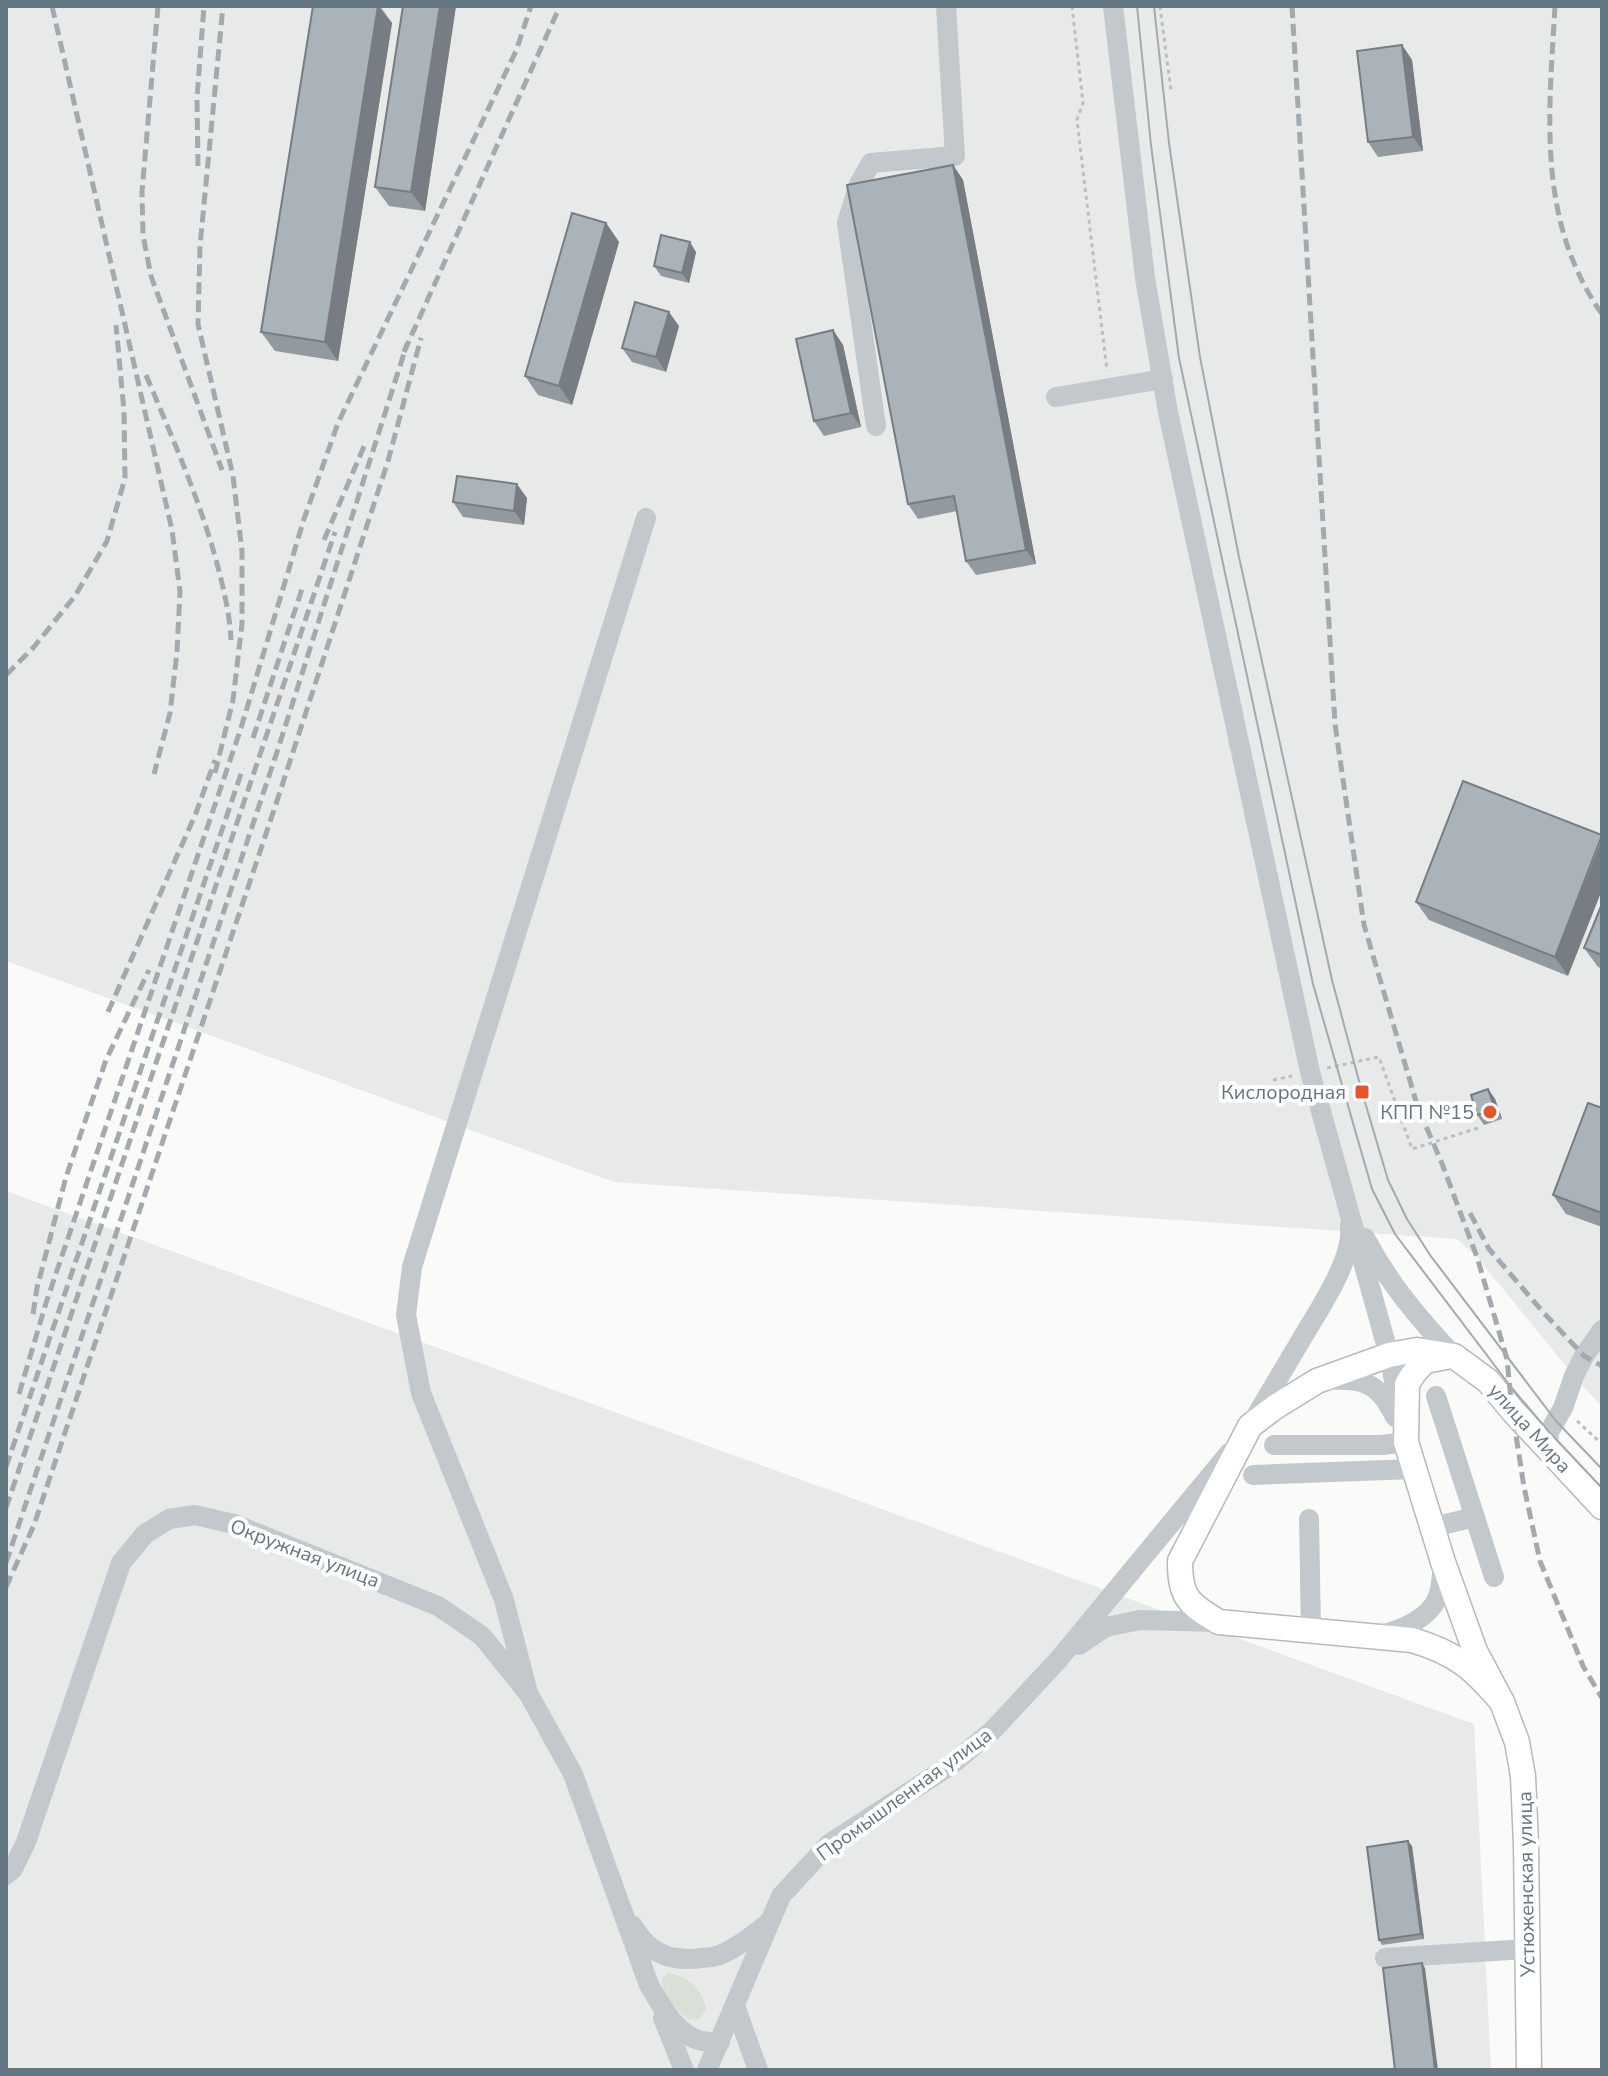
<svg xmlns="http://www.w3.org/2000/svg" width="1608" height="2076" viewBox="0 0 1608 2076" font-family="'Nunito Sans',sans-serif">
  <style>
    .built { fill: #e8e9e9 }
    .green { fill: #dadfd7 }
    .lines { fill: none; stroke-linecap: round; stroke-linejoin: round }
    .major-casing { stroke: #b5babe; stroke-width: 27 }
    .path { stroke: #bbbfc2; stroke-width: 3; stroke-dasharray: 4 4; stroke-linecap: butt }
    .minor { stroke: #c3c8cc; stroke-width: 20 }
    .major { stroke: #fff; stroke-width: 24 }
    .tram { stroke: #a2aab0; stroke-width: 2 }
    .rail { stroke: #a2aab0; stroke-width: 5; stroke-dasharray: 12 6; stroke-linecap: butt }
    .wall { fill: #929a9f }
    .shaded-wall { fill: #777d82 }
    .building { fill: #aab3b9; stroke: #777d82; stroke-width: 2 }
    .poi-dot { fill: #e4572e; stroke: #fff; stroke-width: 3 }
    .labels { text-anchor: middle; stroke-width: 8; stroke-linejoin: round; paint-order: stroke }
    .poi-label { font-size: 20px; fill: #657683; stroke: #fff; text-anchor: end }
    .street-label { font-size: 20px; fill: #657683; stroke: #fff }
  </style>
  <rect width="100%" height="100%" fill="#fafaf8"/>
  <g class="built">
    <path d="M6,6H1602V1407L1574,1376L1477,1257L1457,1239L614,1182L6,961Z"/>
    <path d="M6,1191L1474,1724L1491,2070H6Z"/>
  </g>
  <path class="green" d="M668,1973C688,1976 703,1990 706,2010L699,2019H688C675,2008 662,1996 662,1979Z"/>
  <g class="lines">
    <defs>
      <g id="major">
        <path d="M1446,1357L1425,1361L1414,1373L1407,1384L1406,1442L1443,1562L1475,1651L1502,1702L1517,1742L1523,1776L1526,1844L1529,2070"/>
        <path d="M1502,1702C1473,1668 1456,1653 1412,1640L1219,1622C1188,1604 1180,1597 1180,1561L1250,1426L1275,1407L1317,1381L1389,1355L1417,1350L1454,1356L1488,1381L1512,1410L1602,1507"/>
      </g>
    </defs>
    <use href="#major" class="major-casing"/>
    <g class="path">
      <path d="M1072,6L1083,103L1077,120L1107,371"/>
      <path d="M1160,6L1171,91"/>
      <path d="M1327,1068L1379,1057L1412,1149L1478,1128"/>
      <path d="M1273,1080L1292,1076"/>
      <path d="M1577,1421L1602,1444"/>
    </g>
    <g class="minor">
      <path d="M1113,6L1145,278L1168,412L1310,1072L1389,1355L1400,1411"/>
      <path d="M1056,397L1163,379"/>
      <path d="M876,426L847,223L859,184L871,163L955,156L946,6"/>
      <path d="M1365,1238C1388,1282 1419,1319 1454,1356"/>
      <path d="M1328,1380C1364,1378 1379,1383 1395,1417"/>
      <path d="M1436,1396L1494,1577"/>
      <path d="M1253,1421C1269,1394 1285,1367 1301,1340C1318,1311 1354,1259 1350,1226"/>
      <path d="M1274,1445H1382L1406,1442"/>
      <path d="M1548,1450L1549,1432L1563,1408L1574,1376L1584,1356L1602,1330"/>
      <path d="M1253,1475L1414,1469"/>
      <path d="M1309,1519L1311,1631"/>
      <path d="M1433,1527L1475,1517"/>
      <path d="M1380,1635C1400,1630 1425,1621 1436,1601C1442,1590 1442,1574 1443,1562"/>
      <path d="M1079,1645L1106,1627L1140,1620L1219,1622"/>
      <path d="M528,1693L504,1600L421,1393L406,1315L412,1267L646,518"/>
      <path d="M6,1875L13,1869L26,1842L121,1563L145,1534L169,1519L195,1515L234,1524L438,1606L482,1636L528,1693L573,1774L649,1985C661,2005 673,2029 695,2039C702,2042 712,2042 720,2042"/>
      <path d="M633,1926C649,1954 670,1962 702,1958C708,1958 714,1957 720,1955C738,1947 753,1935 768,1923"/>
      <path d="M1385,1958L1527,1949"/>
      <path d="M735,2006L758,2070"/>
      <path d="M663,2018L684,2070"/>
      <path d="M707,2070L781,1896L829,1844L951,1765L993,1730L1059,1659L1229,1453"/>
    </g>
    <use href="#major" class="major"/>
    <g class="tram">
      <path d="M1137,6L1151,145L1179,358L1313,984L1372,1189L1395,1234L1511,1387L1549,1432L1602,1488"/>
      <path d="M1154,6L1169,143L1200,357L1239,557L1332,980L1362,1092L1388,1180L1407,1219L1430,1255L1556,1421L1602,1469"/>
    </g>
    <g class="rail">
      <path d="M52,6L172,530L180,591L177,652L170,713L154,774"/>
      <path d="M158,6L142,192L143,235L151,276L222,470"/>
      <path d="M1292,6L1335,724L1364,925L1418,1108L1441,1161L1477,1257L1507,1359L1512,1410L1524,1487L1540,1561L1583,1666L1602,1698"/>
      <path d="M1555,6C1549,114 1536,220 1602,314"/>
      <path d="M198,166L197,98L204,6"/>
      <path d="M404,352L560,6"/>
      <path d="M146,375C174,442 204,509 221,579C226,600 230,619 231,640"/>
      <path d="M324,540L365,444"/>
      <path d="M6,675L33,648L75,596L107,541L125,478L124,411L116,325"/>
      <path d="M253,738L302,589"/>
      <path d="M215,773L233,700L242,624V551L233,476L198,324L200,246L223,6"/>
      <path d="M276,804L388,461L421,338"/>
      <path d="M108,1012L196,813L215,760"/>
      <path d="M1470,1213L1489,1249L1543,1312L1584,1356L1602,1366"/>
      <path d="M33,1314L37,1288L66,1177L106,1060L149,970"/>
      <path d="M19,1394L46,1303L241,728L304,519L338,423L516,51L531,6"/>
      <path d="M6,1467L243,768"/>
      <path d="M6,1508L335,532"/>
      <path d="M6,1563L278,749L407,344"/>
      <path d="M6,1587L34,1525L277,801"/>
    </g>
  </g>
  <g class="wall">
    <path d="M313,6H380L392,23L338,361L275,351L261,332Z"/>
    <path d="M403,6H456L425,211L389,206L375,187Z"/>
    <path d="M1402,45L1412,60L1423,151L1378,157L1368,142Z"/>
    <path d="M953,165L963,180L1036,564L976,575L966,561L957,511L918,519L908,504Z"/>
    <path d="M606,223L619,242L572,405L538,395L525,376Z"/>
    <path d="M696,252L689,283L661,276L654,266Z"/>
    <path d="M679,326L666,372L632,362L622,348Z"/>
    <path d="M833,330L843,345L861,427L824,436L814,421Z"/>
    <path d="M527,498L524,525L463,517L453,502Z"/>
    <path d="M1463,781L1568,976L1429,920L1416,902Z"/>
    <path d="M1602,904V969L1598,967L1584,948Z"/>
    <path d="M1488,1089L1495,1099L1502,1119L1484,1125L1477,1115Z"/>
    <path d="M1602,1108V1227L1566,1214L1553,1195Z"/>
    <path d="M1412,1846L1424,1939L1382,1945L1379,1940Z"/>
  </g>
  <g class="shaded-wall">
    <path d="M378,6L392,23L338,361L325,342Z"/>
    <path d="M440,6H456L425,211L411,192Z"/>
    <path d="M1402,45L1412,60L1423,151L1413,137Z"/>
    <path d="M953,165L963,180L1036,564L1026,550Z"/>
    <path d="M606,223L619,242L572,405L559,386Z"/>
    <path d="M690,242L696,252L689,283L682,273Z"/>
    <path d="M669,312L679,326L666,372L656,357Z"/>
    <path d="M833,330L843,345L861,427L851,413Z"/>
    <path d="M517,484L527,498L524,525L514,511Z"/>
    <path d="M1602,838V890L1568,976L1555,957Z"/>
    <path d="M1488,1089L1495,1099L1502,1119L1495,1109Z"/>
    <path d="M1408,1841L1412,1846L1424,1939L1421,1934Z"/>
    <path d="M1422,1963L1425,1968L1438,2070H1435Z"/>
  </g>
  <g class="building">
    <path d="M313,6H378L325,342L261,332Z"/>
    <path d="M403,6H440L411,192L375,187Z"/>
    <path d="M1402,45L1413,137L1368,142L1357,51Z"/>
    <path d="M953,165L1026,550L966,561L954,496L908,504L847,185Z"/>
    <path d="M572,213L606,223L559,386L525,376Z"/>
    <path d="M661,235L690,242L682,273L654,266Z"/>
    <path d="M635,302L669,312L656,357L622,348Z"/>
    <path d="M833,330L851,413L814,421L796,339Z"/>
    <path d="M457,476L517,484L514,511L453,502Z"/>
    <path d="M1463,781L1602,835L1555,957L1416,902Z"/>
    <path d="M1602,904V955L1584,948Z"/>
    <path d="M1488,1089L1495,1109L1477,1115L1471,1095Z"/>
    <path d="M1588,1103L1602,1108V1213L1553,1195Z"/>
    <path d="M1408,1841L1421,1934L1379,1940L1367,1847Z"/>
    <path d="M1422,1963L1435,2070H1395L1383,1968Z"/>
  </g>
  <g class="poi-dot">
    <rect x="1354" y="1084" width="16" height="16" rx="4"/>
    <circle cx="1490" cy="1112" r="8"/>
  </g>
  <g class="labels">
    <g class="poi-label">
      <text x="1346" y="1099">Кислородная</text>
      <text x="1474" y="1119">КПП №15</text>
    </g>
    <g class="street-label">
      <text transform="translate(1530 1428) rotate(48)" y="7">улица Мира</text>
      <text transform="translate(305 1553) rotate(21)" y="7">Окружная улица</text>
      <text transform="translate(904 1794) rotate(-36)" y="7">Промышленная улица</text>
      <text transform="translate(1526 1884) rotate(-91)" y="7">Устюженская улица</text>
    </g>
  </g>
  <rect width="1608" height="2076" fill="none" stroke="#657683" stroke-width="16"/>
</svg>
